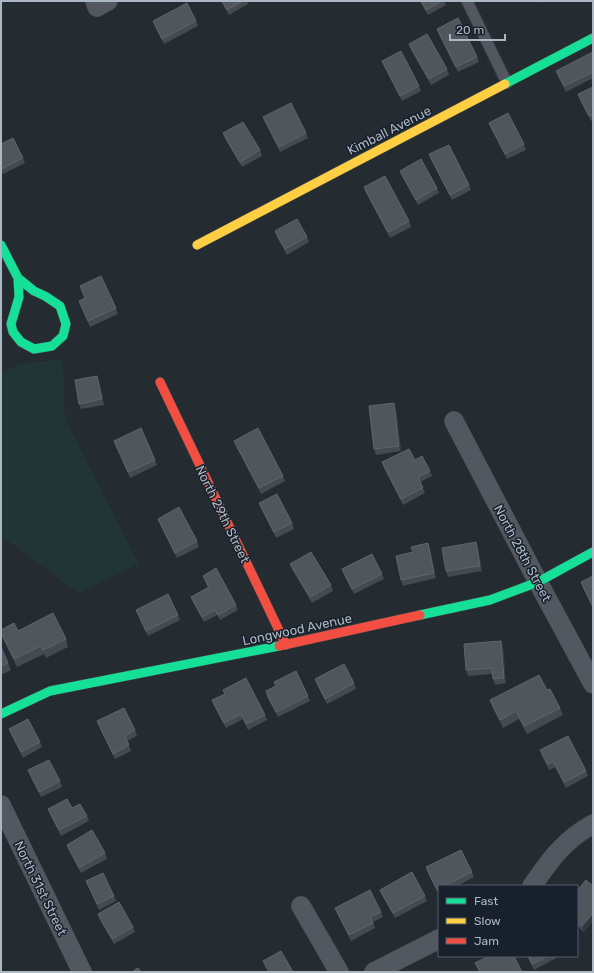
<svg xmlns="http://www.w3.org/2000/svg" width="594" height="973" viewBox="0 0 594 973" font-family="Rubik,sans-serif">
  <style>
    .green { fill: #213536 }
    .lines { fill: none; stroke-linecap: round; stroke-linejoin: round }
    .lane-casing { stroke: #42474c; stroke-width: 12 }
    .street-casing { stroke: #42474c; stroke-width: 20 }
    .fast-casing { stroke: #42474c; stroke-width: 10 }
    .slow-casing { stroke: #42474c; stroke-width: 10 }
    .jam-casing { stroke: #42474c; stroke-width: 10 }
    .lane { stroke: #535860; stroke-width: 10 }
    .street { stroke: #535860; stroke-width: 19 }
    .fast { stroke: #16e098; stroke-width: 9 }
    .slow { stroke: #ffcf43; stroke-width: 9 }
    .jam { stroke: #f24e42; stroke-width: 9 }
    .wall { fill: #444a50 }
    .shaded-wall { fill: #32393e }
    .building { fill: #4f565c; stroke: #5e656c }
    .labels { text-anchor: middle; stroke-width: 3; stroke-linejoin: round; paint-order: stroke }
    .street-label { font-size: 13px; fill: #acb7c4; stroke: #18212b }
  </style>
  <rect width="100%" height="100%" fill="#242b31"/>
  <path class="green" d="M63,359L65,419L139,564L78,593L8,541L1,539V374L19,364Z"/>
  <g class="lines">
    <defs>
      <path id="lane" d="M467,1L507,83"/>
      <g id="street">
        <path d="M95,1L97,7L108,1"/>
        <path d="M454,421L538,582L593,684"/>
        <path d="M1,805L82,972"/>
        <path d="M532,886C550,860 564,840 593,824"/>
        <path d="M301,906L339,972"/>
        <path d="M374,972L439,939"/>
      </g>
      <g id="fast">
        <path d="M505,84L593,38"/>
        <path d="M1,245L18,278L34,291L45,296L60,306L66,324L63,336L52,346L34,349L21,342L13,332L11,324L19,297L18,278"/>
        <path d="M420,615L490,600L538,582L593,552"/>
        <path d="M1,714L50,691L279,646"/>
      </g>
      <path id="slow" d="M197,245L505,84"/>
      <g id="jam">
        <path d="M160,382L286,645"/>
        <path d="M279,646L420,615"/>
      </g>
    </defs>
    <use href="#lane" class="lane-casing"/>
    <use href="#street" class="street-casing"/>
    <use href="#fast" class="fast-casing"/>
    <use href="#slow" class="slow-casing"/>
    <use href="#jam" class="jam-casing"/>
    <use href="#lane" class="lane"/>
    <use href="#street" class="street"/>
    <use href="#fast" class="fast"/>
    <use href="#slow" class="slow"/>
    <use href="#jam" class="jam"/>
  </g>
  <g class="wall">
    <path d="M221,1H247L248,4L229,15Z"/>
    <path d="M420,1H444L446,5L428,15Z"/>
    <path d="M537,1H543L538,3Z"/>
    <path d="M153,21H196L198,26L164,44L155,26Z"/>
    <path d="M437,29L477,57L479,62L458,72L439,35Z"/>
    <path d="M409,44L447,69L449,75L431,85L411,50Z"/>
    <path d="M593,52V78L566,92L558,76L556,71Z"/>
    <path d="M382,61L419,86L421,91L402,101L384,66Z"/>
    <path d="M593,87V120L591,121L580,100L578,94Z"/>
    <path d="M263,117L306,133L308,138L280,152L265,122Z"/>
    <path d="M489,123L524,144L526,150L507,159L491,128Z"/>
    <path d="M223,133L260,150L262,156L242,167L225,139Z"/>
    <path d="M1,144L23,158L25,163L1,175Z"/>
    <path d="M429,154L469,185L471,190L452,200L431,160Z"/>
    <path d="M400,171L437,188L439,193L418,205L402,176Z"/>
    <path d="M364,187L409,221L411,227L390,238L366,193Z"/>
    <path d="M275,231L307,237L309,242L287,255L277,237Z"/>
    <path d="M80,286L116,308L118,314L90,327L79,301L85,299Z"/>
    <path d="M99,381L104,405L81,409L79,404Z"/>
    <path d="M396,408L401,451L376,455L374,449Z"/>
    <path d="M114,441L155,460L157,465L130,478Z"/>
    <path d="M234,441L283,476L285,481L261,494L236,446Z"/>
    <path d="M415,460L430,471L432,476L420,482L425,493L403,505L384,468L382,462Z"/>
    <path d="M259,503L292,523L294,529L276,538L261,508Z"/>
    <path d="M158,519L197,541L199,547L177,558L160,524Z"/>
    <path d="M428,543L430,549L436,578L403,586L401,580L413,552Z"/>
    <path d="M478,547L482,571L448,577L446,571Z"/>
    <path d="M290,564L331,585L333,591L312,603L292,569Z"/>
    <path d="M342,569L382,574L384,579L354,594L344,575Z"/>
    <path d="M203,576L236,605L238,610L220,620L217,615L204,622L193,602L191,597L208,588Z"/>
    <path d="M593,576V608L583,588L581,582Z"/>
    <path d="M136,610L178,615L180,620L148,636Z"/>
    <path d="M1,630L18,631L66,639L68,647L46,658L44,654L17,667L3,638L1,633Z"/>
    <path d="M501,641L503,646L506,683L495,685L493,679L492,674L468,676L466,670Z"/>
    <path d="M1,647L8,663L11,670L1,675Z"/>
    <path d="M315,679L354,683L356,689L327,704L317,684Z"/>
    <path d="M274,682L308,696L310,701L278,717L267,697L266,691L276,686Z"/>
    <path d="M223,690L265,715L267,720L248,730L243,719L226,728L214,706L212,700L225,694Z"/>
    <path d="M547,690L560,708L563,715L527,734L519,719L503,728L493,708L490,700Z"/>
    <path d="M97,721L135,730L137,736L127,741L131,751L115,759L99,726Z"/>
    <path d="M9,729L40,742L42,747L23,758L11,734Z"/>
    <path d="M540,750L586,771L588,776L566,788L555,767L549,770L542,756Z"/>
    <path d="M28,770L60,781L62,787L41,797L30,775Z"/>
    <path d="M48,809L87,816L89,821L61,836L50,814Z"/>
    <path d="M67,845L105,853L107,859L81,873L69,850Z"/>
    <path d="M426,867L472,872L474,877L457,886H439V894L428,873Z"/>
    <path d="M86,881L114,896L116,901L99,910Z"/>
    <path d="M593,886V921L584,932L577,926V891Z"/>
    <path d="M380,890L425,896L427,901L395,918L382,895Z"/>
    <path d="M335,908L381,912L383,917L373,922L375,928L351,941L337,913Z"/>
    <path d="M98,914L133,927L135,932L114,944L100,920Z"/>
    <path d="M527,956H560L534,970Z"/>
  </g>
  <g class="shaded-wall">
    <path d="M97,376L99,381L104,405L102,399Z"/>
    <path d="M394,403L396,408L401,451L399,446Z"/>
    <path d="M476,542L478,547L482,571L480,566Z"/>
    <path d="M428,543L430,549L436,578L434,573Z"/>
    <path d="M501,641L503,646L506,683L504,678Z"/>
    <path d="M593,913V921L584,932L582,926Z"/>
  </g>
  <g class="building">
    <path d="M222,1H242L227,10Z"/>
    <path d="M421,1H442L426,10Z"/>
    <path d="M187,3L196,21L162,39L153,21Z"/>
    <path d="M458,18L477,57L456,67L437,29Z"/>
    <path d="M427,34L447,69L429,79L409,44Z"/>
    <path d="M401,51L419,86L400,96L382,61Z"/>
    <path d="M593,52V72L564,86L556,71Z"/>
    <path d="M593,87V114L589,116L578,94Z"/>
    <path d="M291,103L306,133L279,147L263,117Z"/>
    <path d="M508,113L524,144L505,154L489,123Z"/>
    <path d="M243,122L260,150L240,162L223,133Z"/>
    <path d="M13,138L23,158L1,169V144Z"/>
    <path d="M449,145L469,185L450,195L429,154Z"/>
    <path d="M421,159L437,188L416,200L400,171Z"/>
    <path d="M385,176L409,221L388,232L364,187Z"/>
    <path d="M297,219L307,237L285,249L275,231Z"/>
    <path d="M101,276L116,308L88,321L79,301L85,298L80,286Z"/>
    <path d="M97,376L102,399L79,404L75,380Z"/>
    <path d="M394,403L399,446L374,449L369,406Z"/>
    <path d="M141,428L155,460L128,472L114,441Z"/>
    <path d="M258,428L283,476L259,488L234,441Z"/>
    <path d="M409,449L415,460L422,456L430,471L418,477L423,488L401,499L382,462Z"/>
    <path d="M277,494L292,523L274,532L259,503Z"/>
    <path d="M179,507L197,541L175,553L158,519Z"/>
    <path d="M476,542L480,566L446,571L442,548Z"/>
    <path d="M428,543L434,573L401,580L396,556L413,552L411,547Z"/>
    <path d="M311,552L331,585L310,597L290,564Z"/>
    <path d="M372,554L382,574L352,589L342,569Z"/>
    <path d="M216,568L236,605L218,615L215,610L202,617L191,597L209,587L203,576Z"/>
    <path d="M593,576V607L581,582Z"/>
    <path d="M168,594L178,615L146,631L136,610Z"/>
    <path d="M53,613L66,639L43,650L41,646L14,659L1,633V630L14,623L18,631Z"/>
    <path d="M501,641L504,678L493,679L492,668L466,670L464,644Z"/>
    <path d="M1,647L8,663L1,666Z"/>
    <path d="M344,664L354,683L325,699L315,679Z"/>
    <path d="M296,671L308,696L276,712L266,691L276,686L274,682Z"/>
    <path d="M539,675L547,690L550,689L560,708L524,726L516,711L500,720L490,700Z"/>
    <path d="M246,678L265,715L246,724L241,714L224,723L212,700L225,694L223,690Z"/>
    <path d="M124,708L135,730L125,736L129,745L113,754L97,721Z"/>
    <path d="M28,719L40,742L21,752L9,729Z"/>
    <path d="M568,736L586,771L564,782L553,761L548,764L540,750Z"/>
    <path d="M49,760L60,781L39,792L28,770Z"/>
    <path d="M67,799L72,808L80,804L87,816L59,830L48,809Z"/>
    <path d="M92,830L105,853L79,868L67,845Z"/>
    <path d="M461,850L472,872L444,886H439V889L437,890L426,867Z"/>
    <path d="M412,872L425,896L393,913L380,890Z"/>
    <path d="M103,873L114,896L97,904L86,881Z"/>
    <path d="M586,880L593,886V913L582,926L577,922V891Z"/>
    <path d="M370,890L381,912L370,917L373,923L349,935L335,908Z"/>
    <path d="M119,902L133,927L112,939L98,914Z"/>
    <path d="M281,951L293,972H269L263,961Z"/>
    <path d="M489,956H514L522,972H480L475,963Z"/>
    <path d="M528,956H548L532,964Z"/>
    <path d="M138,968L141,972H132Z"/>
  </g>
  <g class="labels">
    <g class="street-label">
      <text transform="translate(389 130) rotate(-27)" y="5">Kimball Avenue</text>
      <text transform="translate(223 514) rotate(64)" y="5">North 29th Street</text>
      <text transform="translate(523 553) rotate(62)" y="5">North 28th Street</text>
      <text transform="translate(297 629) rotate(-12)" y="5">Longwood Avenue</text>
      <text transform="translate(41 888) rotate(64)" y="5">North 31st Street</text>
    </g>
  </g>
  <rect width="594" height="973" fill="none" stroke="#acb7c4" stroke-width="4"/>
  <rect x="438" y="885" width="140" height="72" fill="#18212b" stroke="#535d68"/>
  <rect x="446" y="898" width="20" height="6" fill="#16e098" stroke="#535d68"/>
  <text x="474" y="905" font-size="12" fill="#acb7c4">Fast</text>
  <rect x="446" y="918" width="20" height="6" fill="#ffcf43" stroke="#535d68"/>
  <text x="474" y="925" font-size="12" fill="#acb7c4">Slow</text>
  <rect x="446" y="938" width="20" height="6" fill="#f24e42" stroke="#535d68"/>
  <text x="474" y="945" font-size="12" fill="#acb7c4">Jam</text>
  <path d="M450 34v6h55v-6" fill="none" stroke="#acb7c4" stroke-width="2"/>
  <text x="456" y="34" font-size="12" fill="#acb7c4" stroke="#18212b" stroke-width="3" paint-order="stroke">20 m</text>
</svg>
